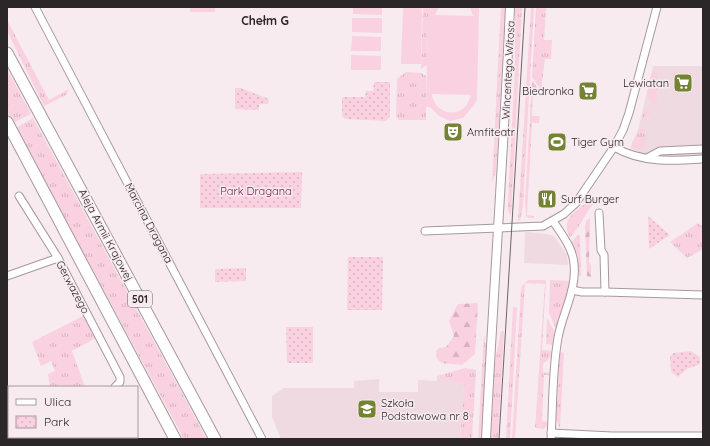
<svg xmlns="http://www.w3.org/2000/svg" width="710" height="446" viewBox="0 0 710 446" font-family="Quicksand,sans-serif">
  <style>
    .built { fill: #efdae1 }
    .grass { fill: url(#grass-tufts) }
    .forest { fill: url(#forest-firs) }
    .park { fill: url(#park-dots) }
    .garden { fill: #f9d1e0; fill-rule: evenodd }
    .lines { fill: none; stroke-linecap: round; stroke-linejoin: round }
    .minor-casing { stroke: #a5999d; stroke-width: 9 }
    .tertiary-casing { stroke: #a5999d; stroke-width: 10 }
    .primary-casing { stroke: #a5999d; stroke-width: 13 }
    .minor { stroke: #fff; stroke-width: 7 }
    .tertiary { stroke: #fff; stroke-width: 8 }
    .primary { stroke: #fff; stroke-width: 11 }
    .tram { stroke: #6d6669; stroke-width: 1 }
    .labels { text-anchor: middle; stroke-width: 3; stroke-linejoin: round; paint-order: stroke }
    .shield { fill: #f8ebf0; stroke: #686164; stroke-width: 1 }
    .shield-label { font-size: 10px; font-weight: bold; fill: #2b2628 }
    .street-label { font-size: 11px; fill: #2b2628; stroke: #f8ebf0 }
    .poi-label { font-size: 11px; fill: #2b2628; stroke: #f8ebf0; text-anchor: start }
    .park-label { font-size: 11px; fill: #701946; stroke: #f8ebf0 }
    .neighbourhood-label { font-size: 12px; font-weight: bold; fill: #2b2628; stroke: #f8ebf0 }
  </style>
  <defs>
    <pattern id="grass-tufts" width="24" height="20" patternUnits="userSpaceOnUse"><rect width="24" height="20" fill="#f9d1e0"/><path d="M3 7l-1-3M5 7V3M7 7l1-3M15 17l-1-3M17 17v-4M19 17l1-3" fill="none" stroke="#d6b3c0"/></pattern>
    <pattern id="forest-firs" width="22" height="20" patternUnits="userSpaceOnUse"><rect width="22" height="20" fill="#f9d1e0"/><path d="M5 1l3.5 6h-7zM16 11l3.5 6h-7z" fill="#d6b3c0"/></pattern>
    <pattern id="park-dots" width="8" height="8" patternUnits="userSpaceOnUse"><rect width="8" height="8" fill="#f9d1e0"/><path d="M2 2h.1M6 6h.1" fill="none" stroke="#d6b3c0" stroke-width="1.8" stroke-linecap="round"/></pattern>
  </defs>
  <rect width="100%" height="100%" fill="#f8ebf0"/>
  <g class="built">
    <path d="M653,66H703V156L659,157L644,154L630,148L638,130Z"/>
    <path d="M525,232L547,234L554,236L567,255L568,265L524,263Z"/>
    <path d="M437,378L464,382L460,439H281L272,417V396L284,388H354V381L379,379V392H418V380L437,381Z"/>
  </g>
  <g class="grass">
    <path d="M423,7H432L428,16L427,65L421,69Z"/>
    <path d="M501,7H506L496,171L492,183Z"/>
    <path d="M515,7H522L511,216L508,211V200L515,68Z"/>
    <path d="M531,7H534L523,205L520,221L518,220Z"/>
    <path d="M536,7H546L544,40H552L551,59H545L541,90L532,77Z"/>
    <path d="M7,20L49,100L69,89L66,95L44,106L7,31Z"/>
    <path d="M7,69L31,114L13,123L7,111Z"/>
    <path d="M655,71L657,73V102L655,104L650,102L647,95L652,72Z"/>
    <path d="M406,72L422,73L426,76V120H399L396,117L397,79Z"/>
    <path d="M532,80L541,93H533L532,116H540L539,123H532L527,215L534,216V218H528L526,216L525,201Z"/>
    <path d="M646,110L650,111L651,113L642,120L643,111Z"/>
    <path d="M33,118L197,421L206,439H184L16,128Z"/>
    <path d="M640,129H644C646,134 646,144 644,148L638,150L634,147L632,143Z"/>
    <path d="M590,202L593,204C587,212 576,233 570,237C568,233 566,229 567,224C568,216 582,204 590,202Z"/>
    <path d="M698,223L703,227V249L687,258L670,242Z"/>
    <path d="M578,234L580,236L581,276H579L578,256L572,242Z"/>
    <path d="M528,280H546L542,350L552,351V356L543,364V372L551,373V375H544L542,421L547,422V426L544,429L535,428L545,284L525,283L515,439H512L521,290L522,286Z"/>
    <path d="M550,280L571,281L556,329L549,313Z"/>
    <path d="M513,307L517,308L510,439H506Z"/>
    <path d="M85,315L96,338L72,351L85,387H50L48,374L55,371L51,361L41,366L32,342Z"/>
    <path d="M547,318L555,332L553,345L546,344Z"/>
    <path d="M501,331H504L498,439H491L494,368Z"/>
    <path d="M484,334L486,347L482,439H478Z"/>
    <path d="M560,352L564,353L560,428L556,419Z"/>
    <path d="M465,368L476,370L472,439H460L464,383L437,378V376Z"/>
  </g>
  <g class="forest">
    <path d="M590,218L589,262L591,265V277L587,276L585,227L586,221Z"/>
    <path d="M478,303L475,354L462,365L442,363L437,359L436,351L439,348L446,347L454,336L449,321L458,304Z"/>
  </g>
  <g class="park">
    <path d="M374,82H390V117L386,121L345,119L342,116V97H365L366,91H373Z"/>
    <path d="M235,88H241L269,99L268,104H259V110L235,109Z"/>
    <path d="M302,172L301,208H200V174Z"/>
    <path d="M648,216L670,235L649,249Z"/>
    <path d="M348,257H383L382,310H347Z"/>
    <path d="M246,268V281L215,282V269Z"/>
    <path d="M286,327H313V363H287Z"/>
    <path d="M691,351L700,357V364L687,369L678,377L671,372L670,356L674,353Z"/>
  </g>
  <g class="garden">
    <rect x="190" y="7" width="25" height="5"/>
    <path d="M353,7H382V15L353,14Z"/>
    <path d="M403,7H422L421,64H401Z"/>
    <path d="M432,7H439L435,15L473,16L470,7H478L479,9L477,99L474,105L463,118L450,121L439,116L430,107H426L428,16ZM432,94L471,95V96C469,99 468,104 465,107C453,119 433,110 432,94Z"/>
    <path d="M352,18H382V33L352,32Z"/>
    <path d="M352,36L381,37V51H351Z"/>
    <path d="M351,55L381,56V70H351Z"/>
    <rect x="237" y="187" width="7" height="13"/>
  </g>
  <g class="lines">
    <defs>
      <g id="minor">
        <path d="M35,7L262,439"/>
        <path d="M614,147C642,163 672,161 703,159"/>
        <path d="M647,158L660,151L703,149"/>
        <path d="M19,196L58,258L120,377V382L115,387"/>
        <path d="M425,231L543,226L564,214L576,203L614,147L623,130L629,113L657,7"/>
        <path d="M7,276L58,258"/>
        <path d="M572,290L582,292H605L604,255L601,250L599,213"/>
        <path d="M605,292L703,295"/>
        <path d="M7,426L9,425"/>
        <path d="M551,433L612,436H703"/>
        <path d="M551,439C553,406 552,371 558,338C562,314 577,290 574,264C573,248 562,235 553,221"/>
      </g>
      <path id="tertiary" d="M486,439C493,295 504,151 510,7"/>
      <g id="primary">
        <path d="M7,53L215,439"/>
        <path d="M7,122L175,439"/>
      </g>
    </defs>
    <use href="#minor" class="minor-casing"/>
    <use href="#tertiary" class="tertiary-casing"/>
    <use href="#primary" class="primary-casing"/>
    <use href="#minor" class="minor"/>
    <use href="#tertiary" class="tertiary"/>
    <use href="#primary" class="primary"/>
    <path class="tram" d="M499,439L525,7"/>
  </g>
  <defs>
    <symbol id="supermarket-square" viewBox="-11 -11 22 22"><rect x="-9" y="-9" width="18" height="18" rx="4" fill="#738332" stroke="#f8ebf0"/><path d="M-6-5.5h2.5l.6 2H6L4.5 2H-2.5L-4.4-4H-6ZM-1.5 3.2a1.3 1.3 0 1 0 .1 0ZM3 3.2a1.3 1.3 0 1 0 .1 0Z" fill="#fff"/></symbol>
    <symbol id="theatre-square" viewBox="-11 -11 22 22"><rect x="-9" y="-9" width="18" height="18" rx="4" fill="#738332" stroke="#f8ebf0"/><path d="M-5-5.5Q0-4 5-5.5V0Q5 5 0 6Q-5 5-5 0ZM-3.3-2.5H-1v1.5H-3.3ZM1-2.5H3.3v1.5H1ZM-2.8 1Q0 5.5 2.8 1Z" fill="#fff"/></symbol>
    <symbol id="stadium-square" viewBox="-11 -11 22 22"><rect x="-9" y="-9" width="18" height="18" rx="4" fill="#738332" stroke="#f8ebf0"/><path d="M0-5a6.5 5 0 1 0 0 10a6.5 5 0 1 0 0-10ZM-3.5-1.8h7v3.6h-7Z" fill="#fff"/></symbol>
    <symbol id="restaurant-square" viewBox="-11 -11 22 22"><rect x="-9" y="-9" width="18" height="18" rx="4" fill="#738332" stroke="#f8ebf0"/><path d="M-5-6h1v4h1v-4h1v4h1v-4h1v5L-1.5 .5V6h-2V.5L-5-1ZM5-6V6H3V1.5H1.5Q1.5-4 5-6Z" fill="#fff"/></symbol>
    <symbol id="school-square" viewBox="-11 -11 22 22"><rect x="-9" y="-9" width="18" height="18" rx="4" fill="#738332" stroke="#f8ebf0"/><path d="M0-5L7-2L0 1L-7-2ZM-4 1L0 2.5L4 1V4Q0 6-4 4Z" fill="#fff"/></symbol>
  </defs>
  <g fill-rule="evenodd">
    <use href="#supermarket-square" x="672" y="72" width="22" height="22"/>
    <use href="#supermarket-square" x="577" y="80" width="22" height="22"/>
    <use href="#theatre-square" x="442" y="121" width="22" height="22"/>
    <use href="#stadium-square" x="546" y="131" width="22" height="22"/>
    <use href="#restaurant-square" x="536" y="188" width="22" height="22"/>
    <use href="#school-square" x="356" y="398" width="22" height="22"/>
  </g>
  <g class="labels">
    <rect class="shield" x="128" y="291" width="24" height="16" rx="3"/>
    <g class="shield-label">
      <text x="140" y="303">501</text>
    </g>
    <g class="street-label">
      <text transform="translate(508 70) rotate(-87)" y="4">Wincentego Witosa</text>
      <text transform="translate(149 223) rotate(62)" y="4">Marcina Dragana</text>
      <text transform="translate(106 235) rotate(62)" y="4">Aleja Armii Krajowej</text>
      <text transform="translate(73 287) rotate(62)" y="4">Gerwazego</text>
    </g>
    <g class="poi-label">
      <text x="669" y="87" text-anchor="end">Lewiatan</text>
      <text x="574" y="95" text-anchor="end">Biedronka</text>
      <text x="467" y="136">Amfiteatr</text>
      <text x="571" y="146">Tiger Gym</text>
      <text x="561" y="203">Surf Burger</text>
      <text x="381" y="407">Szkoła<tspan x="381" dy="13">Podstawowa nr 8</tspan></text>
    </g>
    <g class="park-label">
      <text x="256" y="195">Park Dragana</text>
    </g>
    <g class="neighbourhood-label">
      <text x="265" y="25">Chełm G</text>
    </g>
  </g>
  <rect width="710" height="446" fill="none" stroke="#2b2628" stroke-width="16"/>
  <rect x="8" y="386" width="130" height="52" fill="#f8ebf0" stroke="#a69ca0"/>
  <rect x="16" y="399" width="20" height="6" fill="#ffffff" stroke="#a69ca0"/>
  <text x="44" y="406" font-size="12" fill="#2b2628">Ulica</text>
  <rect x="16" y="416" width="20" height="12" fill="url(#park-dots)" stroke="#a69ca0"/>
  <text x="44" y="426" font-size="12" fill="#2b2628">Park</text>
</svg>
